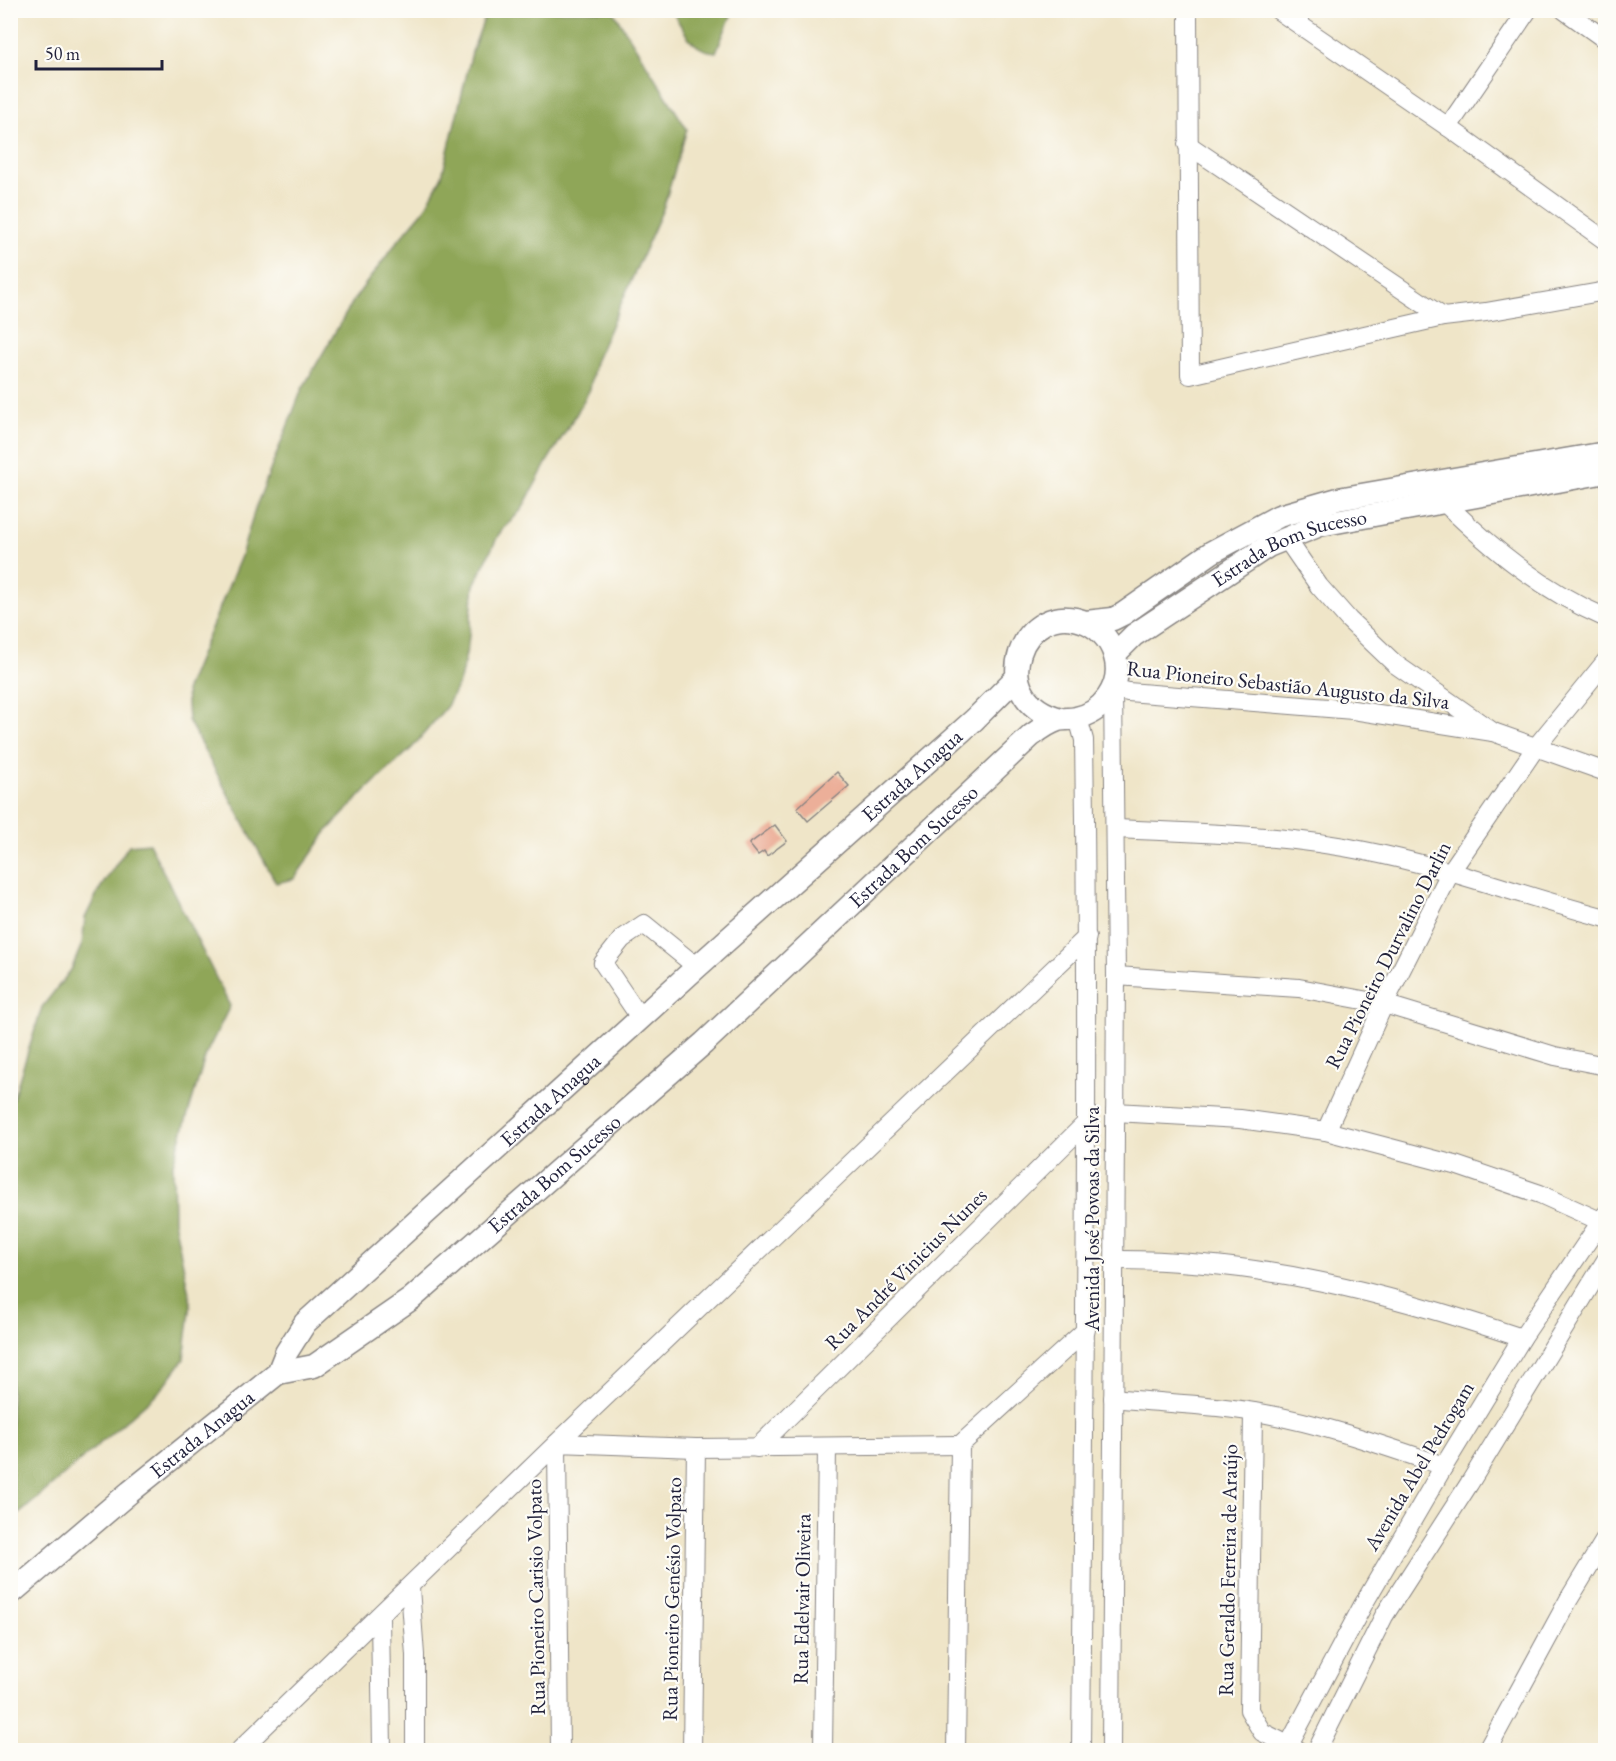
<svg xmlns="http://www.w3.org/2000/svg" width="1616" height="1761" viewBox="0 0 1616 1761" font-family="'EB Garamond',serif">
  <style>
    .forest { fill: #8fa658; stroke: #58644a; stroke-width: 1.5 }
    .building { fill: #ecaf99 }
    .lines { fill: none; stroke-linecap: round; stroke-linejoin: round }
    .minor-casing { stroke: #888482; stroke-width: 20 }
    .major-casing { stroke: #888482; stroke-width: 25 }
    .minor { stroke: #fff; stroke-width: 18 }
    .major { stroke: #fff; stroke-width: 22 }
    .labels { text-anchor: middle; stroke-width: 4.5; stroke-linejoin: round; paint-order: stroke }
    .street-label { font-size: 21px; fill: #22223b; stroke: #fdfcf7 }
  </style>
  <rect width="100%" height="100%" fill="#fdfcf7"/>
  <filter id="ink" filterUnits="userSpaceOnUse"><feTurbulence type="fractalNoise" baseFrequency=".0167" numOctaves="2"/><feDisplacementMap in="SourceGraphic" scale="12" xChannelSelector="R" yChannelSelector="G"/><feConvolveMatrix kernelMatrix="1 2 1 2 8 2 1 2 1" color-interpolation-filters="sRGB"/></filter>
  <filter id="wash" filterUnits="userSpaceOnUse"><feTurbulence type="fractalNoise" baseFrequency=".008" numOctaves="4" result="noise"/><feDisplacementMap in="SourceGraphic" scale="24" xChannelSelector="R" yChannelSelector="G"/><feGaussianBlur stdDeviation="1.35" result="paint"/><feColorMatrix in="noise" values="0 0 0 0 0 0 0 0 0 0 0 0 0 0 0 0 0 1.4 0 .05"/><feComposite in="paint" operator="in"/></filter>
  <g filter="url(#wash)">
    <rect width="100%" height="100%" fill="#efe5c8"/>
    <g class="forest">
      <path d="M487,11H613L687,129L663,209L595,362L590,389L577,413L548,460L522,509L499,534L474,585L468,645L460,680L447,706L412,748L367,789L328,830L294,879L276,883L188,720L186,689L241,556L255,509L302,389L355,298L397,242L424,210L442,176L472,52Z"/>
      <path d="M672,11H733L716,52C691,51 684,30 672,11Z"/>
      <path d="M149,843L230,1006L206,1054L173,1164L174,1221L191,1303L184,1359L161,1390L11,1521V1105L42,1007L71,970L82,944L85,918L99,890L129,845Z"/>
    </g>
    <g id="blocks">
      <g class="building">
        <path d="M837,772L849,786L808,821L797,808Z"/>
        <path d="M775,825L787,841L767,856L764,851L758,855L749,844Z"/>
      </g>
    </g>
  </g>
  <g filter="url(#ink)">
    <use href="#blocks" fill-opacity="0" stroke="#888482" stroke-width="1.5"/>
    <g class="lines">
      <defs>
        <g id="minor">
          <path d="M1188,10L1190,375L1443,317L1486,312L1606,291"/>
          <path d="M1278,10L1448,127L1606,241"/>
          <path d="M1564,10L1606,40"/>
          <path d="M1448,127L1528,10"/>
          <path d="M1187,144L1443,317"/>
          <path d="M1443,501C1491,548 1543,591 1606,618"/>
          <path d="M1286,538L1319,586L1349,620L1395,664L1493,732L1606,772"/>
          <path d="M1078,718L1084,740C1089,1077 1084,1413 1081,1750"/>
          <path d="M1115,829C1198,833 1283,834 1365,851C1447,867 1525,897 1606,918"/>
          <path d="M1116,976L1299,988L1384,1004L1555,1056L1606,1066"/>
          <path d="M641,1019L603,963L622,939L644,924L697,967"/>
          <path d="M1115,1112L1240,1119L1326,1131L1455,1165L1540,1194L1600,1221"/>
          <path d="M1326,1131L1384,1004L1451,871L1536,747L1606,661"/>
          <path d="M1114,1260C1258,1259 1387,1293 1522,1338"/>
          <path d="M1113,1398C1160,1403 1209,1404 1255,1412C1320,1423 1382,1445 1444,1466"/>
          <path d="M1253,1412L1249,1710L1262,1732L1298,1750"/>
          <path d="M757,1448L1087,1122"/>
          <path d="M410,1588L415,1655V1750"/>
          <path d="M380,1616L382,1750"/>
          <path d="M240,1750L557,1443L1087,937"/>
          <path d="M560,1750L557,1443L696,1448L960,1445"/>
          <path d="M692,1750L696,1448"/>
          <path d="M823,1750L827,1448"/>
          <path d="M956,1750L960,1445L1086,1330"/>
          <path d="M1111,1750L1116,976L1113,688L1128,692L1353,710L1493,732"/>
          <path d="M1286,1750L1363,1605L1444,1466L1522,1338L1606,1214"/>
          <path d="M1317,1750L1384,1616L1469,1484L1606,1260"/>
          <path d="M1487,1750L1569,1599L1606,1538"/>
        </g>
        <g id="major">
          <path d="M1086,622L1113,619L1123,614L1212,552L1279,516L1338,499L1606,453"/>
          <path id="s1" d="M1115,654L1134,635L1268,546L1320,525L1606,472"/>
          <path id="s2" d="M278,1373L314,1366L411,1299L704,1043L1031,736C1039,730 1048,723 1058,720C1064,718 1070,720 1076,718C1102,713 1121,687 1116,661C1113,644 1102,630 1087,623C1022,594 982,700 1061,719"/>
          <path id="s3" d="M10,1594L130,1492L278,1373L286,1353L305,1323L697,967L974,720L1017,677"/>
        </g>
      </defs>
      <use href="#minor" class="minor-casing"/>
      <use href="#major" class="major-casing"/>
      <use href="#minor" class="minor"/>
      <use href="#major" class="major"/>
    </g>
  </g>
  <g class="labels">
    <g class="street-label">
      <text dy="7" stroke="none"><textPath href="#s1" startOffset="207">Estrada Bom Sucesso</textPath></text>
      <text transform="translate(1288 685) rotate(6)" y="7">Rua Pioneiro Sebastião Augusto da Silva</text>
      <text dy="7" stroke="none"><textPath href="#s3" startOffset="1222">Estrada Anagua</textPath></text>
      <text dy="7" stroke="none"><textPath href="#s2" startOffset="831">Estrada Bom Sucesso</textPath></text>
      <text transform="translate(1388 955) rotate(-63)" y="7">Rua Pioneiro Durvalino Darlin</text>
      <text dy="7" stroke="none"><textPath href="#s3" startOffset="736">Estrada Anagua</textPath></text>
      <text dy="7" stroke="none"><textPath href="#s2" startOffset="345">Estrada Bom Sucesso</textPath></text>
      <text transform="translate(1092 1219) rotate(-90)" y="7">Avenida José Povoas da Silva</text>
      <text transform="translate(906 1269) rotate(-45)" y="7">Rua André Vinicius Nunes</text>
      <text dy="7" stroke="none"><textPath href="#s3" startOffset="250">Estrada Anagua</textPath></text>
      <text transform="translate(1419 1466) rotate(-59)" y="7">Avenida Abel Pedrogam</text>
      <text transform="translate(1228 1570) rotate(-89)" y="7">Rua Geraldo Ferreira de Araújo</text>
      <text transform="translate(536 1597) rotate(-91)" y="7">Rua Pioneiro Carisio Volpato</text>
      <text transform="translate(672 1599) rotate(-89)" y="7">Rua Pioneiro Genésio Volpato</text>
      <text transform="translate(802 1599) rotate(-89)" y="7">Rua Edelvair Oliveira</text>
    </g>
  </g>
  <rect width="1616" height="1761" fill="none" stroke="#fdfcf7" stroke-width="36"/>
  <path d="M36 60v9h126v-9" fill="none" stroke="#22223b" stroke-width="3"/>
  <text x="45" y="60" font-size="18" fill="#22223b" stroke="#fdfcf7" stroke-width="4.5" paint-order="stroke">50 m</text>
</svg>
